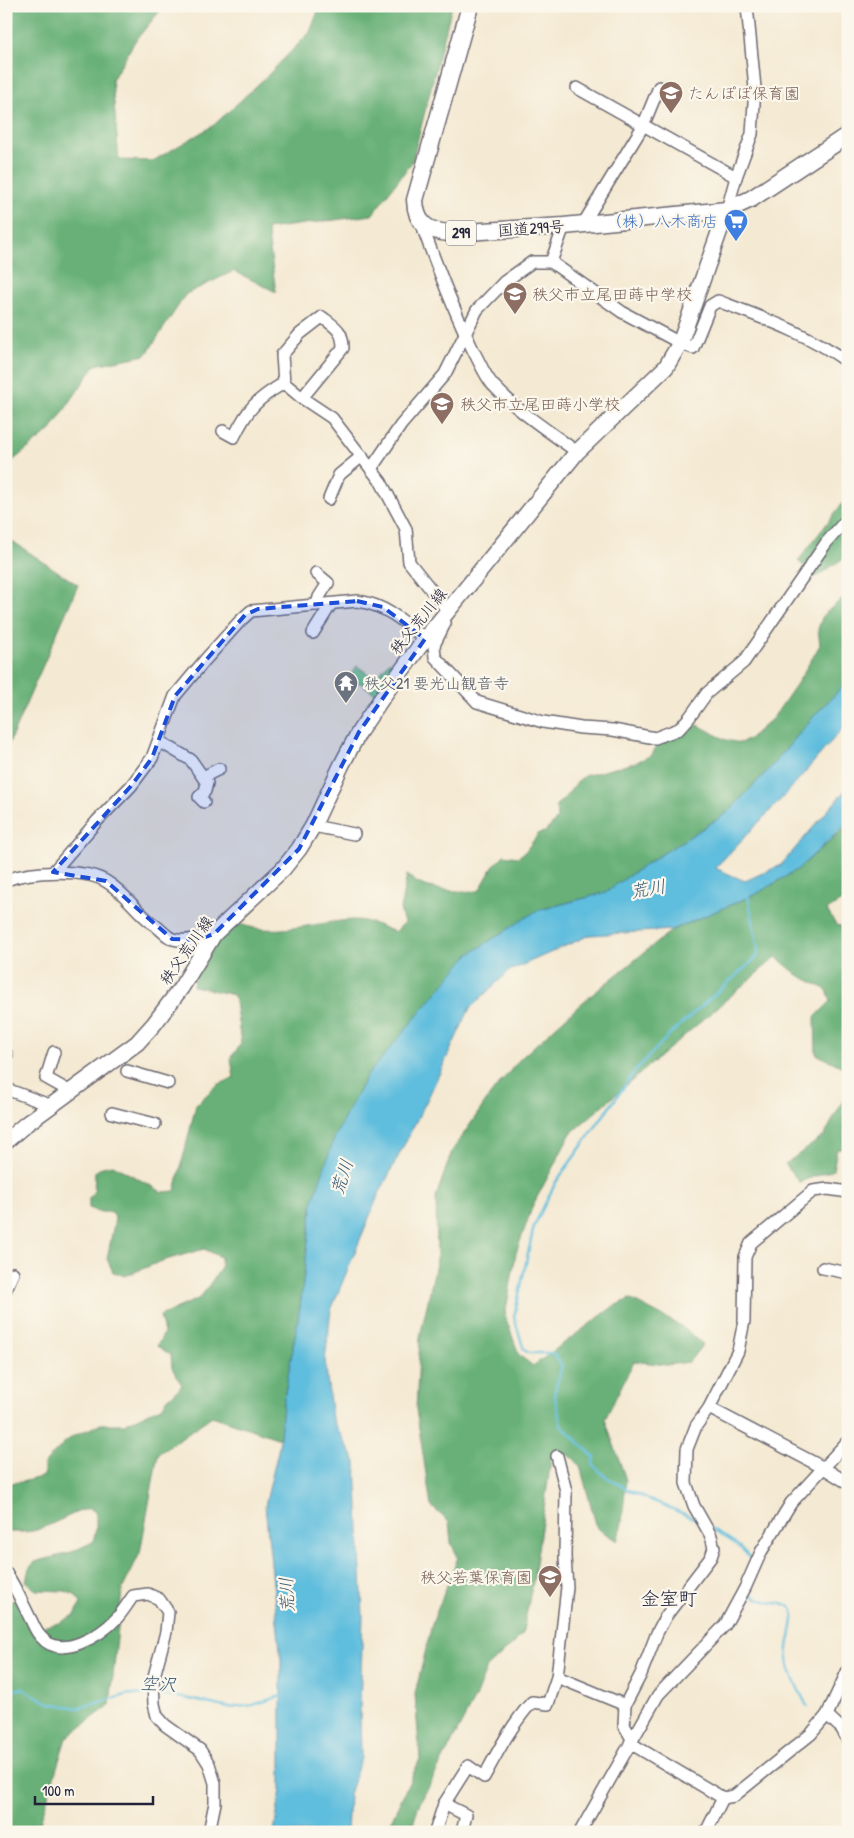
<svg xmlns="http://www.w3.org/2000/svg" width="854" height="1838" viewBox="0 0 854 1838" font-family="'Patrick Hand','Klee One',sans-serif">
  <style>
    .green { fill: #80cd8b; stroke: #517863 }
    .forest { fill: #68b077; stroke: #456959 }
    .water { fill: #5fbddd; stroke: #40708c }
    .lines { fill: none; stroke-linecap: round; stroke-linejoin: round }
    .stream { stroke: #5fbddd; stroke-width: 2.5 }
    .minor-casing { stroke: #6c6870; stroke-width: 14 }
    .major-casing { stroke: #6c6870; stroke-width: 18 }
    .highway-casing { stroke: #6c6870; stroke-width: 19 }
    .minor { stroke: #fff; stroke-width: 11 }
    .major { stroke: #fff; stroke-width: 15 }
    .highway { stroke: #fff; stroke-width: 16 }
    .marked { fill: #1d4ed8; fill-opacity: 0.2; stroke: #1d4ed8; stroke-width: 4; stroke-dasharray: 10 6; stroke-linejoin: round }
    .labels { text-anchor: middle; stroke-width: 4.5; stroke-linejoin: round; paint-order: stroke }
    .shield { fill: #fbf7ec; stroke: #636270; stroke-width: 1 }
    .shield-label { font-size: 15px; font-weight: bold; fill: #22223b }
    .education-label { font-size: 16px; fill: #785e54; stroke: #fbf7ec; text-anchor: start }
    .shop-label { font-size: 16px; fill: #366cbe; stroke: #fbf7ec; text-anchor: end }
    .street-label { font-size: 16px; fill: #22223b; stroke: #fbf7ec }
    .worship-label { font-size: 16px; fill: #5b616d; stroke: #fbf7ec; text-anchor: start }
    .water-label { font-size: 18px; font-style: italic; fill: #375874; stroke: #fbf7ec }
    .quarter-label { font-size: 19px; fill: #22223b; stroke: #fbf7ec }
  </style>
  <rect width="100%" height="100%" fill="#fbf7ec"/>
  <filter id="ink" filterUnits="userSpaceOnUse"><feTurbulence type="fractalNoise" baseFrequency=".02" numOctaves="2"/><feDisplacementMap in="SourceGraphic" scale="10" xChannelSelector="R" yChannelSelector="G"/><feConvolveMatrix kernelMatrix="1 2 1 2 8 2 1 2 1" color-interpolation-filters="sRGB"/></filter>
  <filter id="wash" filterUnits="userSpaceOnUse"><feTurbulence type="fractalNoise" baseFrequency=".0096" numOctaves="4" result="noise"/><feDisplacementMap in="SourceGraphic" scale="20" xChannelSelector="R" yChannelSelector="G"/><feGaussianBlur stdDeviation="1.12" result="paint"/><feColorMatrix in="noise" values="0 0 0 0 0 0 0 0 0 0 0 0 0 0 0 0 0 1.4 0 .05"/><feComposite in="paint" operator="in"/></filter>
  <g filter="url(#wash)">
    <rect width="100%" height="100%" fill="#f4e9d2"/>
    <path class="green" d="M390,661L396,666L376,694L359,682L351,692L343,686L357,666L375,679Z"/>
    <g class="forest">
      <path d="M6,6H164L135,41L112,80L119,160L153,161L214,125L267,76L310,32L320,6H452L412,162L372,215L267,229L276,292L234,271L186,294L146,355L95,365L51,430L6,466Z"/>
      <path d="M848,496V555L816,577L798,561Z"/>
      <path d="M6,537L78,585L6,750Z"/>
      <path d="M848,594V681L815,715L770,768L727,813L643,866L604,893L536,911L313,1201L300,1307L283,1404L280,1439L212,1416L158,1454L140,1553L122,1590L110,1705L66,1738L37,1832H6V1603L15,1600L33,1629L59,1623L75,1615L81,1603L75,1595L65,1591L36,1590L26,1582L29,1568L35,1562L69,1553L93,1542L96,1529V1512L89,1508C72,1513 58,1522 42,1528C31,1533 18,1532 6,1532V1483L22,1482L44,1476V1464L65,1442L74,1436L101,1424H124L163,1406C168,1395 175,1395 182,1385L172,1368L171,1355L157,1346L164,1333L160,1316L200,1298L221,1268V1257L204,1249L162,1261L125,1276L113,1272L107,1259L115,1219L113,1212H101L89,1208V1198L94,1193L95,1172L102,1167L113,1165L162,1192L175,1191L196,1105L217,1085L234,1078L231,1058L241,1043L234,995L193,986L195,972L233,921C271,940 315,921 355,920C368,920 382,927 395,932L404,923L400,909L407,875C411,877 415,882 420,884C435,891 463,892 479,891L494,865L504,855L518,857L525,852L539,833L545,832L557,819L556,805C568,797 573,784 584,776L634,763L652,755L659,741L685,728L698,725L726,740L740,743L749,739L773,718L798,682L820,645L818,629L823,615Z"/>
      <path d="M848,825V897L827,910L836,925L848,928V1149H837L833,1170L799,1182L785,1164L824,1136L845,1097L847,1069L816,1054L815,1017L831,1001L827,990L798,975L776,957L571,1133L533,1205L516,1253L505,1316L519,1355L533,1366L614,1306L630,1299L681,1326L703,1344L689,1362L666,1365L634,1361L605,1419L626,1480L622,1523L617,1541L597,1528L580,1466C570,1453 567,1453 552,1453L534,1577L522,1635L487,1668L475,1698L418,1807L411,1832H386L420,1759L415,1694L432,1624L458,1557L451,1543L449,1522L431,1506L416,1409L420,1337L437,1259L436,1197L452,1151L491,1094L520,1059L583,1002L672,930L758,893L798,869Z"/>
    </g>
    <path class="water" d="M848,681V722L786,794L715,868L745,881L781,865L848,787V823L798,869L758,893L672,930L590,935L509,971L470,1008L428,1098L378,1196L331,1310L325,1360L332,1419L356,1462L363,1616L360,1707L361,1758L349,1794L347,1832H274L281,1790V1659L265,1506L279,1447L283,1404L300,1307L313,1201L335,1136L366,1077L468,955L536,911L604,893L643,866L727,813L770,768L815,715Z"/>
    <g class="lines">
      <g class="stream">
        <path d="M698,1520L628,1490L605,1476L593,1465L595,1458L561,1425L554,1394L562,1366L553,1353H529L524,1350L514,1317L534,1226L556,1182L636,1070L670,1034L757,957L758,950L748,896"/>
        <path d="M711,1528C726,1537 743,1547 753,1562"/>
        <path d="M747,1590C756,1602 775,1603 789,1605L793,1610C795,1622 789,1636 788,1648C785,1668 799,1690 807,1706"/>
        <path d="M6,1690L23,1689L49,1703L78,1708L130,1694L149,1695"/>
        <path d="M157,1695L185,1698L229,1708L253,1705L283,1695"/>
      </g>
    </g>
  </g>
  <g filter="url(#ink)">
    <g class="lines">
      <defs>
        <g id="minor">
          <path d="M577,88L736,177"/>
          <path d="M727,210L736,177L752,134L755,88L747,6"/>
          <path d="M583,224L643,126L659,87"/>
          <path d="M427,227L424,231C439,272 455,313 474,352C480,363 485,376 493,385C517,411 549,431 577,452"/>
          <path d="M551,262L564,226"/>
          <path d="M302,398L284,383L282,355L300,334L322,317C335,327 343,330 343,348L302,398L332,418L381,482L406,529L409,562L448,611"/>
          <path d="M223,431L234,437C248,408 257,399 284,383"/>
          <path d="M371,469L401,425L445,374L477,310L504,282L532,262H551L622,312L680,343L693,348L710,306L718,301C763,318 809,334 848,362"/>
          <path d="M329,499L339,475L362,456"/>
          <path d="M316,573L328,583L319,597L317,605"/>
          <path d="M441,620L445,623L434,645L435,657L477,702L543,722L581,728L613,730L655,738L679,729L689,718L707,693L744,662L826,543L848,518"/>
          <path d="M313,633L331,604"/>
          <path d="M159,741L191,760L207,783L205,791L199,797L204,802"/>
          <path d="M203,777L219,769"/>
          <path d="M313,826L354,834"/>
          <path d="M53,872L97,821L131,786L152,758L175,696L205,660L240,621L251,611L357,601C384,604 405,622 425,639"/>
          <path d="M6,880C30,871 85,868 107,882C124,892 136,911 152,923C159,927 166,937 173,939C186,943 202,938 214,934"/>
          <path d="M54,1052L46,1078L71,1092"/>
          <path d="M6,1055H7"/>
          <path d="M127,1071L168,1083"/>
          <path d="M6,1089L52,1106"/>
          <path d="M112,1113L155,1124"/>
          <path d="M823,1268L848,1273"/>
          <path d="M6,1289L13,1273"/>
          <path d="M709,1408L822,1467L848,1483"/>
          <path d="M557,1456L566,1491L565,1557L567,1587L557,1677L625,1705"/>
          <path d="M6,1573C16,1588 23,1604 31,1620C34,1626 36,1632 41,1637C61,1661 101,1635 117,1618C123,1611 128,1603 133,1596L148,1594L159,1599L168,1612L166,1632L153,1680L154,1704L157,1716L165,1725L200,1750L209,1764L215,1783V1803L209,1832"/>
          <path d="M827,1715L842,1729L848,1741"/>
          <path d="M632,1739L624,1725L625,1705L641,1674L657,1633L666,1616L711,1557L714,1548L711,1536L694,1506L686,1483L687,1449L696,1426L709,1408L738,1351L744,1321L745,1257L751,1243L813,1191L828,1189L848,1192"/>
          <path d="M630,1743L723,1798L734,1796L811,1734L827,1715L848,1670"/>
          <path d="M444,1804L466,1815L462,1832"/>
          <path d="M435,1832L444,1804L468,1766L484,1777C498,1751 512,1724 532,1702L548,1704L557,1677"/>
          <path d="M580,1832L658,1695L725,1625L745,1588L761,1552L791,1503L848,1441"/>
          <path d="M706,1832L723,1798"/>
        </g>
        <path id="major" d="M6,1141L26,1124L137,1043L154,1024L181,988L214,934L283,869L299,849L313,826L342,764L359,732L386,692L425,639L577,452L666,367L680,343L727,210"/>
        <path id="highway" d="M470,6L415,200C416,223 426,231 449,233L564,226L727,210L751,199L848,135"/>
      </defs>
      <use href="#minor" class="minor-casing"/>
      <use href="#major" class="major-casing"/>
      <use href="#highway" class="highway-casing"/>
      <use href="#minor" class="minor"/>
      <use href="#major" class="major"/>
      <use href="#highway" class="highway"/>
    </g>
  </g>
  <path class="marked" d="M357,601L383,607L425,639L359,732L299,849L214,934L196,940L172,939L106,881L53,872L131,786L152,758L175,696L245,615L258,609Z"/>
  <defs>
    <symbol id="school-pin" viewBox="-11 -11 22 30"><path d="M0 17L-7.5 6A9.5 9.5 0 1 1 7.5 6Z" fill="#8d6e63" stroke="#fbf7ec"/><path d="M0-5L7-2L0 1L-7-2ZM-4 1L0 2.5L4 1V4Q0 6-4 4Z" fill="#fff"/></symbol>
    <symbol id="supermarket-pin" viewBox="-11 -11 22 30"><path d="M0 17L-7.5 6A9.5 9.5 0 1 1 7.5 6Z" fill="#3f7fe0" stroke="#fbf7ec"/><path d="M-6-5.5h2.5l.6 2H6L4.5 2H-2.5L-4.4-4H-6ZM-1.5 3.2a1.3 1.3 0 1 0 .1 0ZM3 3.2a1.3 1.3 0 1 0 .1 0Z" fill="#fff"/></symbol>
    <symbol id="temple-pin" viewBox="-11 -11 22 30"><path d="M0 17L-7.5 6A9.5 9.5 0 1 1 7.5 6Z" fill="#6b7280" stroke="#fbf7ec"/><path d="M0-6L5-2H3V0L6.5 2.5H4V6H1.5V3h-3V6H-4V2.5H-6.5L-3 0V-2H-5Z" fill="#fff"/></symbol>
  </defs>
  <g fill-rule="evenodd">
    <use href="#school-pin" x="657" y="79" width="28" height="38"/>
    <use href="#supermarket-pin" x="722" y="207" width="28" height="38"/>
    <use href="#school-pin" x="501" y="280" width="28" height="38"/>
    <use href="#school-pin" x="428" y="390" width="28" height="38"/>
    <use href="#temple-pin" x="332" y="669" width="28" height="38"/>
    <use href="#school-pin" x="536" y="1563" width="28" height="38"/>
  </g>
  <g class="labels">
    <rect class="shield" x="446" y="220.5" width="30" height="25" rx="4"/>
    <g class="shield-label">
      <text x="461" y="238">299</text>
    </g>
    <g class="education-label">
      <text x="688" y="99">たんぽぽ保育園</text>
      <text x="532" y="300">秩父市立尾田蒔中学校</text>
      <text x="460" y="410">秩父市立尾田蒔小学校</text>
      <text x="532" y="1583" text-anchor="end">秩父若葉保育園</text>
    </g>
    <g class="shop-label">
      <text x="718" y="227">（株）八木商店</text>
    </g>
    <g class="street-label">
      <text transform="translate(531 228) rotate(-4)" y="6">国道299号</text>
      <text transform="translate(418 621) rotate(-51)" y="6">秩父荒川線</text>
      <text transform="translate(186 950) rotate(-55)" y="6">秩父荒川線</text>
    </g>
    <g class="worship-label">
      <text x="364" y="689">秩父21 要光山観音寺</text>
    </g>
    <g class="water-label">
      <text transform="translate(648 889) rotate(-10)" y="6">荒川</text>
      <text transform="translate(342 1177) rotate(-72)" y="6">荒川</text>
      <text transform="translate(287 1595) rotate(-93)" y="6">荒川</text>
      <text transform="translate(158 1684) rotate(3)" y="6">空沢</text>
    </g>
    <g class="quarter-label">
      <text x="669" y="1605">金室町</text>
    </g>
  </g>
  <rect width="854" height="1838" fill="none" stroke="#fbf7ec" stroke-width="25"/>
  <path d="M35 1796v8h118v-8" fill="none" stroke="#22223b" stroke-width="2.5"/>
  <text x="42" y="1796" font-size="15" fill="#22223b" stroke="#fbf7ec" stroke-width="4" paint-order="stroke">100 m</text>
</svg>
